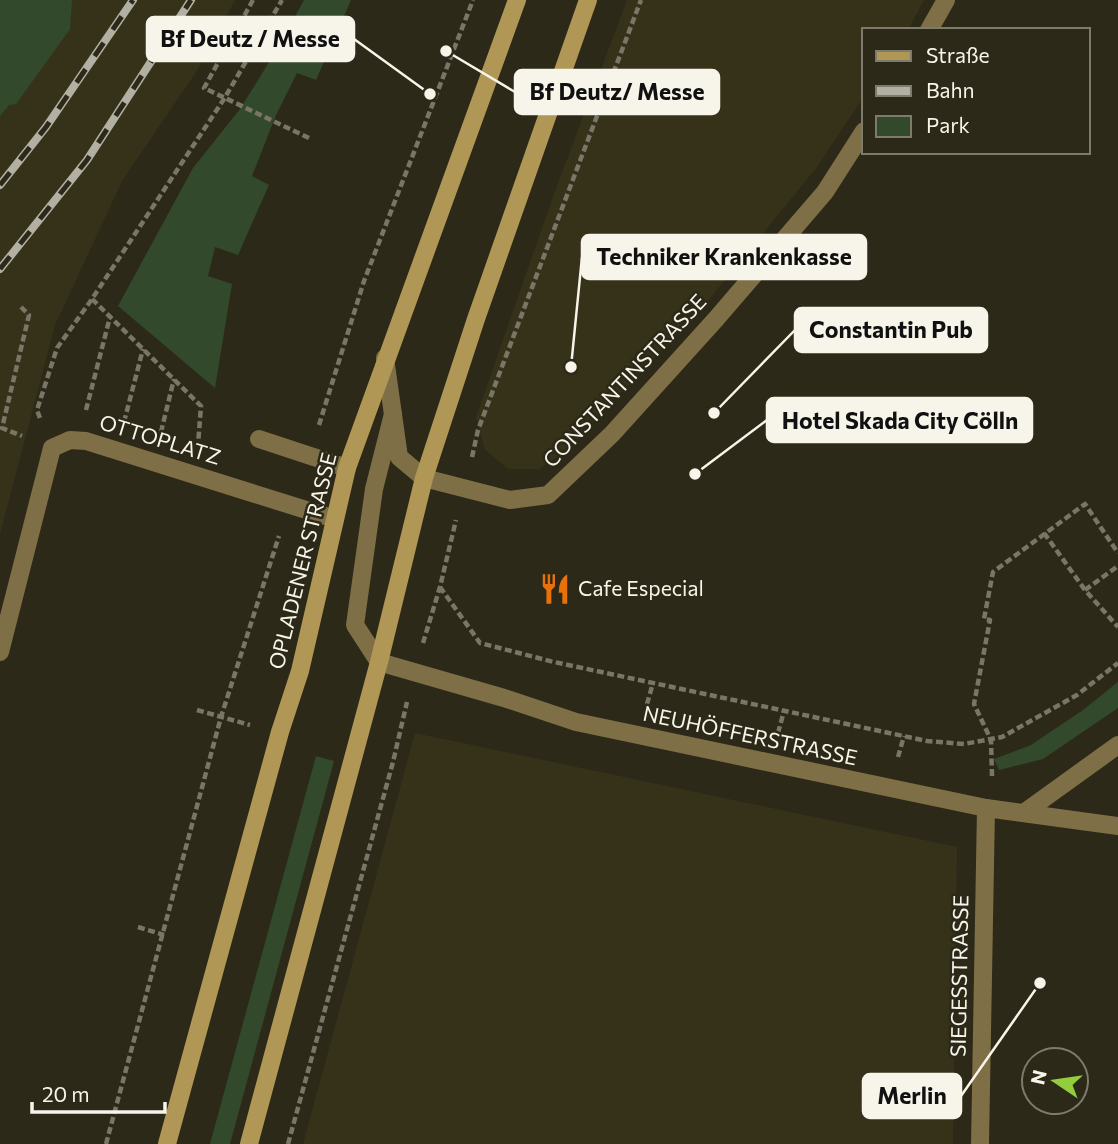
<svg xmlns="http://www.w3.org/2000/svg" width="1118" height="1144" viewBox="0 0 1118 1144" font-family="Commissioner,sans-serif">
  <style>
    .built { fill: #36321a }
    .green { fill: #324a2b }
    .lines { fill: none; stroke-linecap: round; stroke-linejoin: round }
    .path { stroke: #797668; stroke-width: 4.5; stroke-dasharray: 7 3.5; stroke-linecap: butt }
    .service { stroke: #7f6f47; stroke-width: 18 }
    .minor { stroke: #7f6f47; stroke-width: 18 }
    .secondary { stroke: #b09755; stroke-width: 18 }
    .rail-casing { stroke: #b2b0a3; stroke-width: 8 }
    .rail { stroke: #2c2918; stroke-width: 5; stroke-dasharray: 16; stroke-linecap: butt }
    .labels { text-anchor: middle; stroke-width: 5; stroke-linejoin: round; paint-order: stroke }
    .street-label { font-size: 21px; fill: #f7f5ea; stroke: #2c2918 }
    .poi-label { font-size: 21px; fill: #f7f5ea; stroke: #2c2918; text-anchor: start }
    .leader { fill: none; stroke: #f7f5ea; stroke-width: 2.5 }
    .callout-dot { fill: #f7f5ea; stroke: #2c2918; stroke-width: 2.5 }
    .callout { fill: #f7f5ea; stroke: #f7f5ea; stroke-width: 2.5 }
    .callout-label { font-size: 23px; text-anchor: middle; font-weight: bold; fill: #111 }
  </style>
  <rect width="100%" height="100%" fill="#2c2918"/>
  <g class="built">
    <path d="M0,0H235L196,72L122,181L55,325L0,534Z"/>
    <path d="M627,0H924L908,30H864V96L817,167L706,303L568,449L539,469H508L485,450L476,417L554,194Z"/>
    <path d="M415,733L957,847L953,1144H303Z"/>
  </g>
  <g class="green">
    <path d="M0,0H72L70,29L16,104L9,105L0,116Z"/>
    <path d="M304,0H351L316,80L297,73L276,115L252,176L269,185L238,255L215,247L208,276L232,284L215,388L118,306L193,168L240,109L279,46Z"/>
    <path d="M1118,682V708L1043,759L999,770L994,759L1031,745L1083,710Z"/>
    <path d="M316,756L334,761L230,1144H210Z"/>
  </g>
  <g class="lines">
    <g class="path">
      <path d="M253,0L204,88L311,139"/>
      <path d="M92,299L201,406L198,445"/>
      <path d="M21,307L29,315L2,428L22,436"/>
      <path d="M86,410L110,317"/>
      <path d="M40,418L37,410L57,348L92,299L224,99L282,0"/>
      <path d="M124,422L143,349"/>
      <path d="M319,425L364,281L473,0"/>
      <path d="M161,432L174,379"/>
      <path d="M472,457L478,430L641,0"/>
      <path d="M1044,533L1085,590L1118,627"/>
      <path d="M440,587L480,643L554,662L927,741L964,744L1002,737L1077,695L1118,663"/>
      <path d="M1085,590L1118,566"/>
      <path d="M423,643L440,587L456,520"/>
      <path d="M647,704L653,683"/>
      <path d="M197,710L250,725"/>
      <path d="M778,733L784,711"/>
      <path d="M898,757L904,736"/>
      <path d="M992,776L991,740L974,704L990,620L984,619L993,572L1085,504L1118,553"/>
      <path d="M138,927L164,935"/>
      <path d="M106,1144L221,717L279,536"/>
      <path d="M288,1144L393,762L407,702"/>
    </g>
    <g class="service">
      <path d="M259,439L347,468"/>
      <path d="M0,652L52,448L70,440L86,441L335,519"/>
    </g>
    <g class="minor">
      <path d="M929,30L946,0"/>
      <path d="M385,358L399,457L424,478L510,500L548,495L612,434L716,319L825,192L864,131"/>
      <path d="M393,414L374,489L355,625L379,662L504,698L576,722L986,808L1118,826"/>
      <path d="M1025,812L1118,745"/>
      <path d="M980,1144L986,808"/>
    </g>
    <g class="secondary">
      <path d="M167,1144L280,732L300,671L347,468L517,0"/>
      <path d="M249,1144L379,662L424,478L476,319L588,0"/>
    </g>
    <defs>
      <g id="rail">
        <path d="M0,185L46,127L133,0"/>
        <path d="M0,269L87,160L191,0"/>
      </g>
    </defs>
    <use href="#rail" class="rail-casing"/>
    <use href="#rail" class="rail"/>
  </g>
  <defs>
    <symbol id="restaurant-bare" viewBox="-9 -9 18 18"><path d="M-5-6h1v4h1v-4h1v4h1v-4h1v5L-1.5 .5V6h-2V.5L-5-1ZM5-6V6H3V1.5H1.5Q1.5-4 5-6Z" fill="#e8710a" stroke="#2c2918" stroke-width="2.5" paint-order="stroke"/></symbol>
  </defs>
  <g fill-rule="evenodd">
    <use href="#restaurant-bare" x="533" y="567" width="44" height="44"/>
  </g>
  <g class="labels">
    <g class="street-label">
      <text transform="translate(625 381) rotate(-47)" y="7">CONSTANTINSTRASSE</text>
      <text transform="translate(160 440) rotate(17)" y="7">OTTOPLATZ</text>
      <text transform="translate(303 561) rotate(-76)" y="7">OPLADENER STRASSE</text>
      <text transform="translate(750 736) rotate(12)" y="7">NEUHÖFFERSTRASSE</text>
      <text transform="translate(960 976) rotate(-89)" y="7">SIEGESSTRASSE</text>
    </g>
    <g class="poi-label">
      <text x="578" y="596">Cafe Especial</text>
    </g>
  </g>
  <path class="leader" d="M430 94L354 39M446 51L515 92M571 367L582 257M714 413L795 330M695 474L767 420M1040 983L961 1096"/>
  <g class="callout-dot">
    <circle cx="430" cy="94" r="7"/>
    <circle cx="446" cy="51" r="7"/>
    <circle cx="571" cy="367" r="7"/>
    <circle cx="714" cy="413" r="7"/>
    <circle cx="695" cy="474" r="7"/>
    <circle cx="1040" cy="983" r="7"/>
  </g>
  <g class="callout">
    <rect x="147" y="17" width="207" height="44" rx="7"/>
    <rect x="515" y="70" width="204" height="44" rx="7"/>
    <rect x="582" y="235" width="284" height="44" rx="7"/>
    <rect x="795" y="308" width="192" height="44" rx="7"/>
    <rect x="767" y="398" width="265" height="44" rx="7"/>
    <rect x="863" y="1074" width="98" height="44" rx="7"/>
  </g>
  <g class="callout-label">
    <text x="250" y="47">Bf Deutz / Messe</text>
    <text x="617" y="100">Bf Deutz/ Messe</text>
    <text x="724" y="265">Techniker Krankenkasse</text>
    <text x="891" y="338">Constantin Pub</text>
    <text x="900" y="429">Hotel Skada City Cölln</text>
    <text x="912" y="1104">Merlin</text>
  </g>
  <rect x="862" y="28" width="228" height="126" fill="#2c2918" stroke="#7d7b6c" stroke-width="2"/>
  <rect x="876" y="51" width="35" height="10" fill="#b09755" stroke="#7d7b6c" stroke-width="2"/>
  <text x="926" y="63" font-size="21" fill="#f7f5ea">Straße</text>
  <rect x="876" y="86" width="35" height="10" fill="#b2b0a3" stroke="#7d7b6c" stroke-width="2"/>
  <text x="926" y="98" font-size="21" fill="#f7f5ea">Bahn</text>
  <rect x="876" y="116" width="35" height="21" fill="#324a2b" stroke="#7d7b6c" stroke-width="2"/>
  <text x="926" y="133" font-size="21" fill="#f7f5ea">Park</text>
  <g transform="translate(1055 1081) rotate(283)"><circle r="33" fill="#2c2918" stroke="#7d7b6c" stroke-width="2"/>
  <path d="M0-5L12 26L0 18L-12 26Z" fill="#93cc3d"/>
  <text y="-10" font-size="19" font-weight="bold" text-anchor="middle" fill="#f7f5ea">N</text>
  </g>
  <path d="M32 1102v10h133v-10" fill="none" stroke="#f7f5ea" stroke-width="3.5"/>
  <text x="42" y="1102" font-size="21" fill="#f7f5ea" stroke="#2c2918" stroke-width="5" paint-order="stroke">20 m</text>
</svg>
